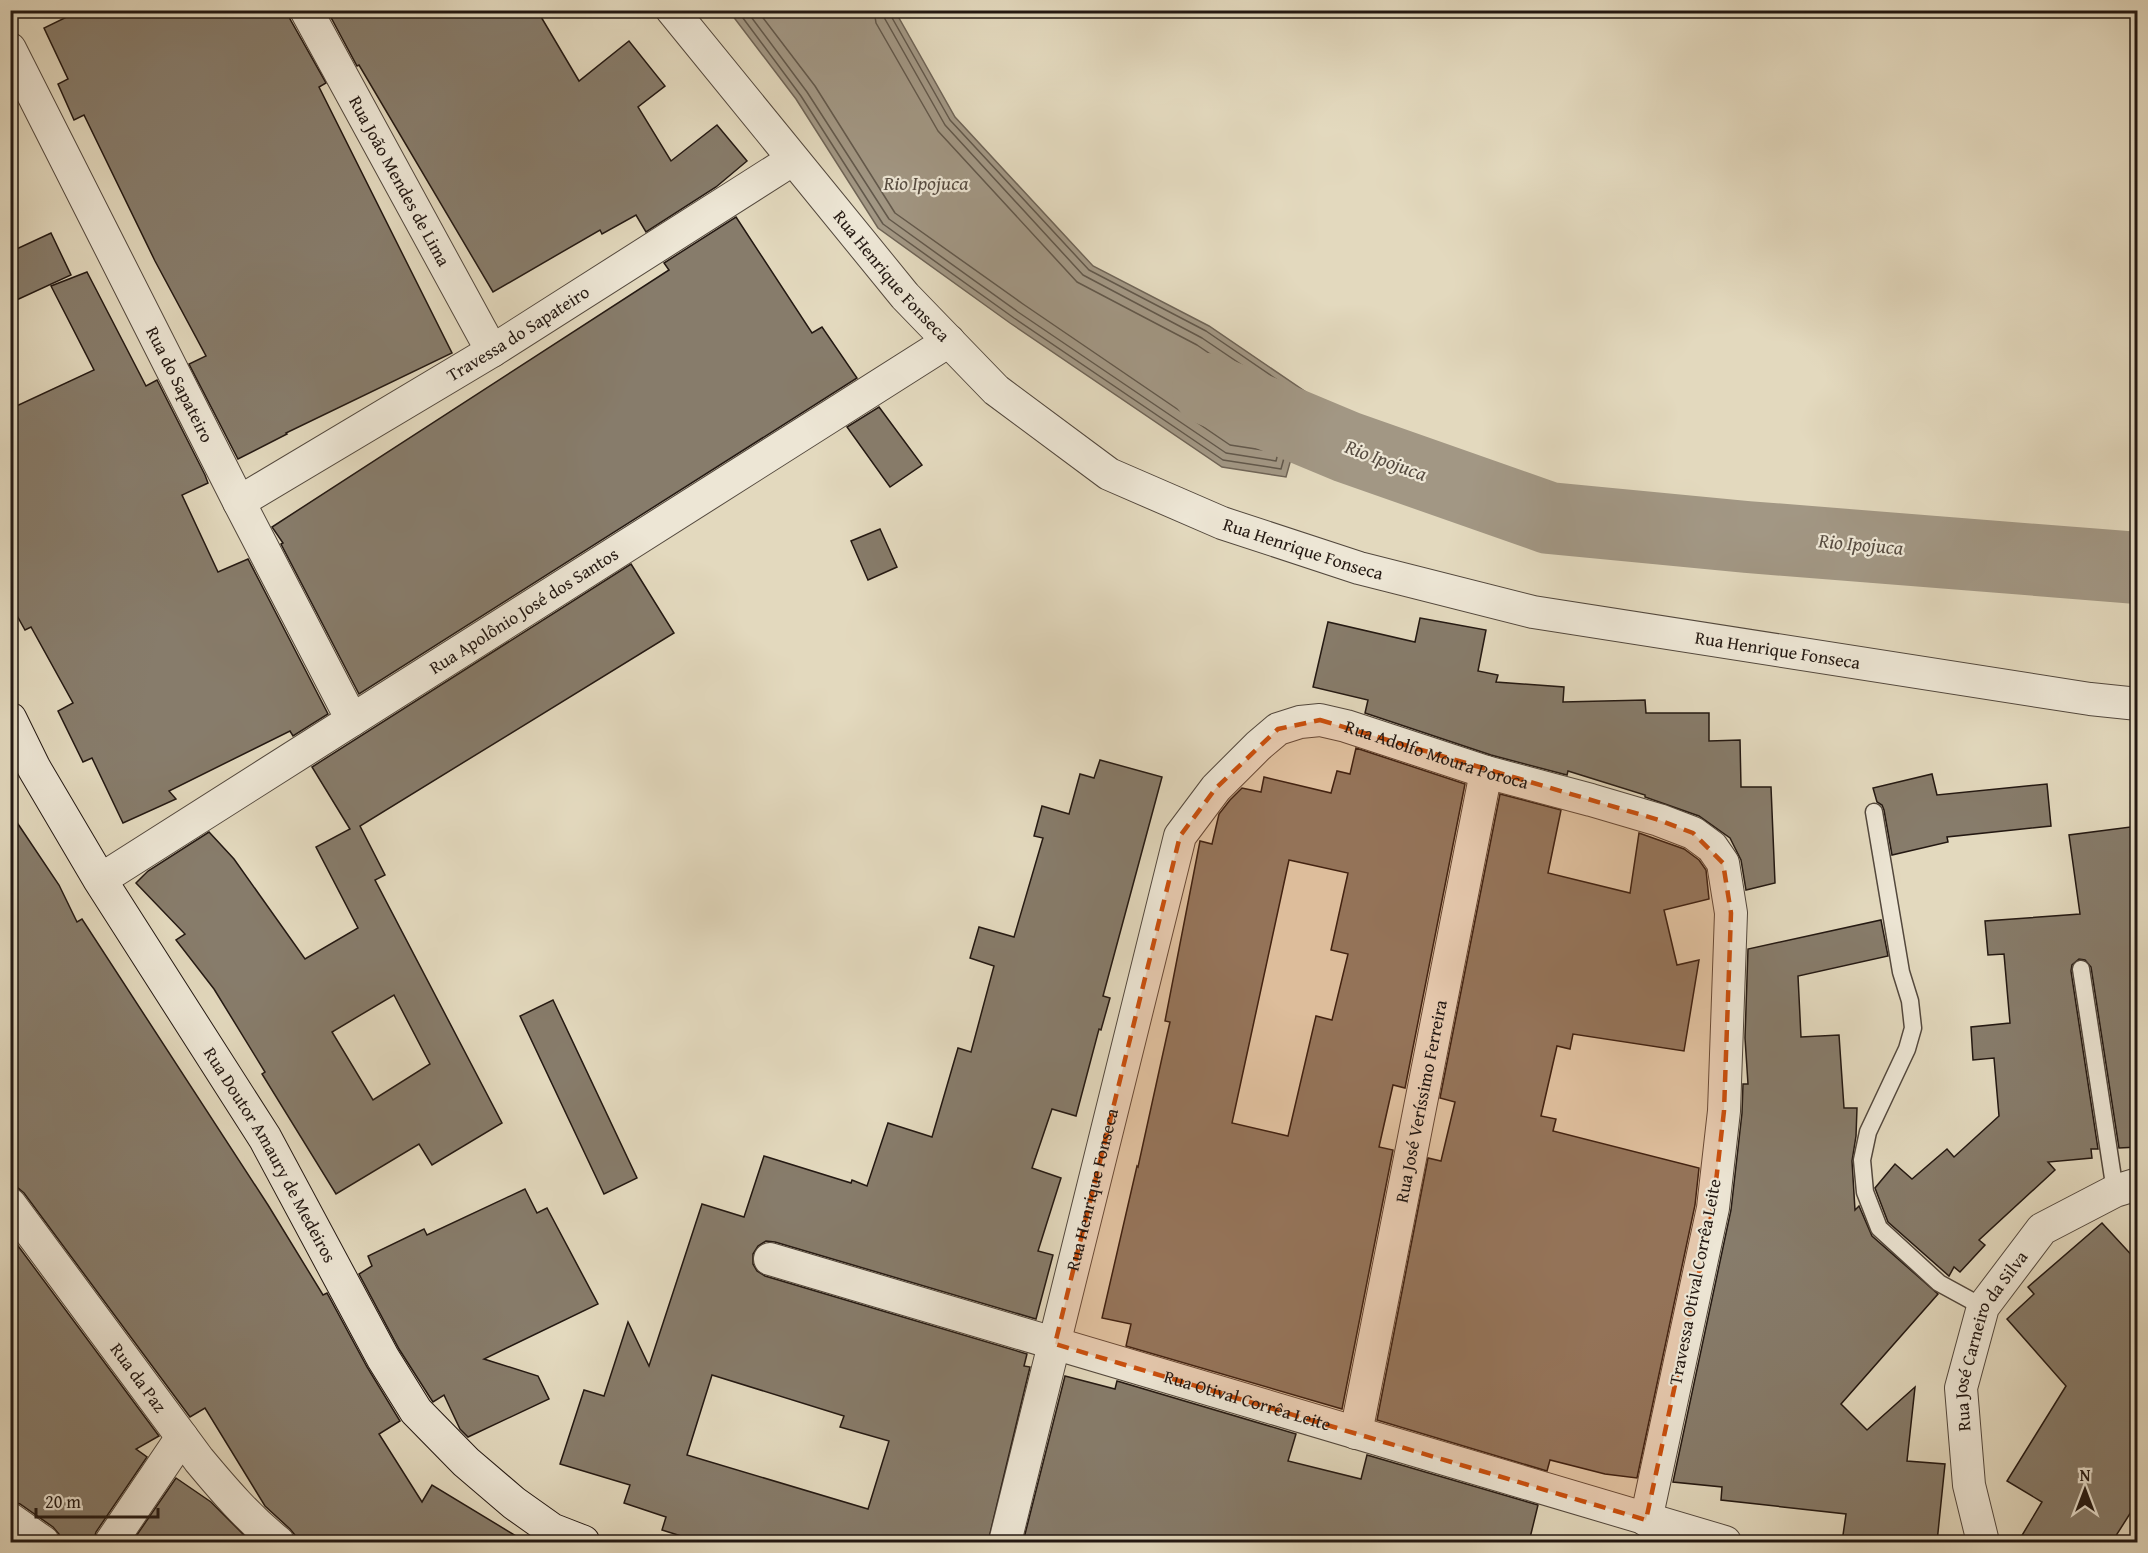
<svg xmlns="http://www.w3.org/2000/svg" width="2148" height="1553" viewBox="0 0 2148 1553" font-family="'Gentium Book Plus',serif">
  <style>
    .water { fill: #a29784; stroke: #6f6456; stroke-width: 1.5 }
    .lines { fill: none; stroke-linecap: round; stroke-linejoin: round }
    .shore { stroke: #62584b; stroke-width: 1.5 }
    .river { stroke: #a29784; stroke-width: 72 }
    .building { fill: #877c6b; stroke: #231812; stroke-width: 1.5; fill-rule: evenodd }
    .lane-casing { stroke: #53483d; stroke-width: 19 }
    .street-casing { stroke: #53483d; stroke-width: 34 }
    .secondary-casing { stroke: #231812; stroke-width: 35 }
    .lane { stroke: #ede6d5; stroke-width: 16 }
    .street { stroke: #ede6d5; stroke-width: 32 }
    .secondary { stroke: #ede6d5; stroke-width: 33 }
    .marked { fill: #ca4f0d; fill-opacity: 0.2; stroke: #ca4f0d; stroke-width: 4.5; stroke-dasharray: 12 8; stroke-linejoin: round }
    .labels { text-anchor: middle; stroke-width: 4.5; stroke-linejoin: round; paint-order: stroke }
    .street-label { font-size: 18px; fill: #231812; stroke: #ede6d5 }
    .water-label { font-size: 20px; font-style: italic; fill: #564b40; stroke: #ede6d5 }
  </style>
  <rect width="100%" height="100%" fill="#e3d9be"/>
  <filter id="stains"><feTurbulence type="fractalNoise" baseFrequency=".00333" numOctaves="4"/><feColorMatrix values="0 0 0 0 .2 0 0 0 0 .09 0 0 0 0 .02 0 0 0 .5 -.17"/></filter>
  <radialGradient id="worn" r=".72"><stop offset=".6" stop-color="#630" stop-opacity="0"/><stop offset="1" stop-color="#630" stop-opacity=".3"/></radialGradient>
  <path class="water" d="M729,11H895L955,117L1093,266L1209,326L1309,394L1286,477L1222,467L1010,323L878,228L796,99Z"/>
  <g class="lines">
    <g class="shore">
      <path d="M737,10L801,96L883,224L1014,318L1223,460L1281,469L1301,396L1206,331L1089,270L950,120L891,16V10"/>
      <path d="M746,10L807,92L889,219L1018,312L1226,453L1276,461L1292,399L1202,338L1083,275L945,125L885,19L883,10"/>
      <path d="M757,10L815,86L895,213L1023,304L1230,445L1269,451L1282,403L1197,345L1077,282L938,131L876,23L874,10"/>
    </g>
    <path class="river" d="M1208,389L1347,447L1549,518L1747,537L2138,568"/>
  </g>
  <g class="building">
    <path d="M81,10H288L290,19L326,83L319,87L452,353L286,433L287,434L238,459L189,364L206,356L155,261L84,115L74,120L58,84L68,79L44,28Z"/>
    <path d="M327,10H537L579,81L629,41L665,86L638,107L671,161L717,125L747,161L716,187L646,232L636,215L602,234L600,230L493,292L359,65L357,66Z"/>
    <path d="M736,217L812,333L822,327L857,378L359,694L281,544L283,543L272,527L669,270L664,263Z"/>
    <path d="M51,233L71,275L10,303V252Z"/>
    <path d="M87,272L146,386L157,380L205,475L208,483L182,495L218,572L248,559L328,714L293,736L290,731L169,791L176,799L123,823L92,758L83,762L58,711L73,703L31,627L25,630L10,603V409L94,370L51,286Z"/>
    <path d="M879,407L922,465L890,487L847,427Z"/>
    <path d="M880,529L897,567L868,580L851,541Z"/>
    <path d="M631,564L674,633L360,826L385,875L375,880L502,1123L432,1165L419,1144L336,1194L262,1074L265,1072L214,989L176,940L185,934L136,883L148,871L209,832L234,859L305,959L358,928L316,847L350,829L312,767ZM394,995L430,1064L373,1100L332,1032Z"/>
    <path d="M1420,618L1486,630L1478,671L1498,675L1496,682L1564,687L1563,702L1645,700L1646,713H1709V741L1740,740L1741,787H1771L1775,883L1746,890L1741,860L1730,838L1699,816L1645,797V795L1568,771L1567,775L1491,755L1365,713L1368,700L1313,687L1328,622L1415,642Z"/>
    <path d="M1356,748L1465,784L1405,1088L1393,1085L1379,1147L1393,1150L1342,1409L1126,1346L1131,1324L1102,1318L1137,1166L1138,1167L1167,1035L1170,1022L1165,1021L1200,841L1212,844L1219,814L1230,800L1242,788L1261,792L1264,777L1331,793L1337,771L1350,774ZM1289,860L1348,873L1331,950L1348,954L1332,1020L1316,1016L1288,1136L1232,1123Z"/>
    <path d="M1100,760L1162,777L1103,996L1110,998L1101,1030L1099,1029L1076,1116L1052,1109L1032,1168L1061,1178L1038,1251L1053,1255L1036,1319L775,1242L766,1241L758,1246L753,1254V1264L757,1271L765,1276L1027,1354L1024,1366L1030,1367L988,1542H700L662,1530L666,1517L624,1503L630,1485L560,1464L584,1390L604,1396L628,1322L649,1366L702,1204L744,1217L764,1156L851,1183L852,1180L867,1186L888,1123L932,1137L958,1048L971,1052L994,966L970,958L979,927L1014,937L1043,838L1034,836L1042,806L1069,814L1080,774L1094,778ZM712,1375L844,1416L840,1427L889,1441L868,1509L687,1455Z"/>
    <path d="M1932,774L1937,795L2047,784L2051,826L1947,837L1948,842L1892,855L1884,810L1882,805L1877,802L1873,788Z"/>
    <path d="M1500,794L1561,810L1548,873L1630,893L1639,833L1684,849L1699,860L1706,870L1709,899L1664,910L1677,965L1699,960L1684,1051L1573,1034L1570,1049L1557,1046L1541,1116L1556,1119L1553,1131L1699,1168L1695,1205L1637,1478L1605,1474L1550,1460L1547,1471L1377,1420L1428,1158L1441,1161L1455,1102L1440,1098Z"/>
    <path d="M10,812L59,885L77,922L82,919L268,1205L323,1295L327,1293L367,1367L400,1421L379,1434L422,1502L432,1485L526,1542H296L295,1535L290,1529L265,1506L205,1408L190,1417L24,1193L18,1188L10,1186Z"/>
    <path d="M2138,826V1147L2119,1148L2091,967L2085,960L2079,959L2072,965L2071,971L2098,1149H2091L2092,1158L2048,1162L2055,1170L1979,1240L1985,1245L1960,1272L1954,1267L1949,1276L1888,1222L1875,1188L1895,1164L1912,1179L1947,1149L1954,1157L1999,1116L1994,1058L1973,1060L1971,1027L2010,1023L2004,954L1988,955L1985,921L2080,914L2069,835Z"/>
    <path d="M1881,920L1888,956L1798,976L1801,1037L1839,1035L1844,1108H1857L1856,1136L1852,1161L1855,1210L1859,1206L1872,1236L1938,1294L1841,1404L1867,1430L1915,1387L1907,1461L1945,1464L1937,1542H1842L1846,1514L1721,1500L1722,1487L1673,1482L1731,1210L1742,1113L1743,1084H1748L1745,1038L1748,949Z"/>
    <path d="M553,1000L637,1178L604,1194L520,1016Z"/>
    <path d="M525,1189L537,1213L547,1208L598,1304L484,1359L538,1376L549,1399L468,1437L460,1429L444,1395L433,1402L431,1399L399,1349L359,1274L372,1266L368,1256L424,1229L427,1235Z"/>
    <path d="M2102,1223L2138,1262V1501L2112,1542H2018L2042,1502L2007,1481L2066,1386L2007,1319L2034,1294L2028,1287Z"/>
    <path d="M10,1235L159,1436L136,1449L147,1457L96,1532L93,1542H61L59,1534L53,1527L20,1504L10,1501Z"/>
    <path d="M1065,1376L1115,1389L1117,1381L1296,1434L1288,1461L1361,1479L1367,1455L1538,1505L1529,1542H1023Z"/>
    <path d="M176,1478L211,1502L251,1542H132Z"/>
  </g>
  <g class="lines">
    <defs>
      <g id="lane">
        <path d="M1874,812L1901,972L1910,1001L1913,1028L1907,1049L1868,1132L1862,1160L1865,1192L1879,1228L1939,1283L1983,1307"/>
        <path d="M2081,969L2115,1191"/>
      </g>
      <g id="street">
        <path id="s1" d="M306,10L492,351"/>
        <path id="s2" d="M672,10L905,296L996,390L1109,474L1222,523L1359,568L1533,612L2090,699L2138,704"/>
        <path id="s3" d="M10,49L239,502L352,720"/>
        <path id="s4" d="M239,502L492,351L792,160"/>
        <path id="s5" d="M100,880L949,341"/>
        <path id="s6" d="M10,1204L199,1460C224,1490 248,1518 278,1542"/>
        <path id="s7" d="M770,1259L1725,1542"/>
        <path id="s8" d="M1356,1433L1486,772"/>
        <path d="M10,1519L43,1542"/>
        <path d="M111,1542L182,1437"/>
        <path id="s9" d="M1005,1542L1180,836L1216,788L1258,746L1278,729L1300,722L1320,720L1346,726L1486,772L1591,800L1659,820L1693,833L1712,847L1723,863L1731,913L1724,1111L1713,1208L1646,1520"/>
        <path id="s10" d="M1983,1542L1969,1485L1961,1388L1983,1307L2042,1229L2115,1191L2138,1184"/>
      </g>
      <g id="secondary">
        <path id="s11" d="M10,719L34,768L100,880L265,1138L383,1358L416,1411L466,1462L514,1503L552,1530L583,1542"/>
      </g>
    </defs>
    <use href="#lane" class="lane-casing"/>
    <use href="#street" class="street-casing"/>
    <use href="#secondary" class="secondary-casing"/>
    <use href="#lane" class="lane"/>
    <use href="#street" class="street"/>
    <use href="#secondary" class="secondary"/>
  </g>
  <path class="marked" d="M1320,720L1659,820L1693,833L1723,863L1731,913L1724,1111L1713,1208L1646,1520L1055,1344L1180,836L1216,788L1278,729Z"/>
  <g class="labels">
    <g class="street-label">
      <text dy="6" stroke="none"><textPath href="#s1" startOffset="195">Rua João Mendes de Lima</textPath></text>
      <text dy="6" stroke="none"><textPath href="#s2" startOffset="345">Rua Henrique Fonseca</textPath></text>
      <text dy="6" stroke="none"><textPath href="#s4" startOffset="326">Travessa do Sapateiro</textPath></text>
      <text dy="6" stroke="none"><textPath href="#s3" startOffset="376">Rua do Sapateiro</textPath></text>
      <text dy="6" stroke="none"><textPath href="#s2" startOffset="849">Rua Henrique Fonseca</textPath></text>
      <text dy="6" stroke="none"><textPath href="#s5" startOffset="502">Rua Apolônio José dos Santos</textPath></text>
      <text dy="6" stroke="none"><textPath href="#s2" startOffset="1335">Rua Henrique Fonseca</textPath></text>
      <text dy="6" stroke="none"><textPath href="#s9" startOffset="1038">Rua Adolfo Moura Poroca</textPath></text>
      <text dy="6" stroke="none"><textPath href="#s8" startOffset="338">Rua José Veríssimo Ferreira</textPath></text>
      <text dy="6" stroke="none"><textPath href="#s11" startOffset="508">Rua Doutor Amaury de Medeiros</textPath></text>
      <text dy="6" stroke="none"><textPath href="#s9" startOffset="363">Rua Henrique Fonseca</textPath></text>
      <text transform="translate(1695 1282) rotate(-79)" y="6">Travessa Otival Corrêa Leite</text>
      <text dy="6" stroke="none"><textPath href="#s10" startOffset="210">Rua José Carneiro da Silva</textPath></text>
      <text dy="6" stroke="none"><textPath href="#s6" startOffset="216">Rua da Paz</textPath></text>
      <text dy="6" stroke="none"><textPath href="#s7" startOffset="498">Rua Otival Corrêa Leite</textPath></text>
    </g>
    <g class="water-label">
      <text x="926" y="190">Rio Ipojuca</text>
      <text transform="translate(1386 460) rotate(20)" y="7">Rio Ipojuca</text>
      <text transform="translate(1861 544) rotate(5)" y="7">Rio Ipojuca</text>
    </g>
  </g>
  <rect width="2148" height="1553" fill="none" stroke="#e3d9be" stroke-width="36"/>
  <rect x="12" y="12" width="2124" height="1529" fill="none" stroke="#231812" stroke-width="3"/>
  <rect x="18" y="18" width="2112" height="1517" fill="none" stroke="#231812" stroke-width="1.5"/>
  <g transform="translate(2085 1490)" stroke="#ede6d5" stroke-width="4.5" paint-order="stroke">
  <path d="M0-4.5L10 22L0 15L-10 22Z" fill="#231812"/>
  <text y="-9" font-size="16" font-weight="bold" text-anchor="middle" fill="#231812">N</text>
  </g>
  <path d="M36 1508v9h122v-9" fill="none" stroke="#231812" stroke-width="3"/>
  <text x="45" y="1508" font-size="18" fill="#231812" stroke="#ede6d5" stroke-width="4.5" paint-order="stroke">20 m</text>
  <rect width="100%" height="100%" filter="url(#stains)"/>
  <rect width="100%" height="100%" fill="url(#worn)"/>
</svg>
